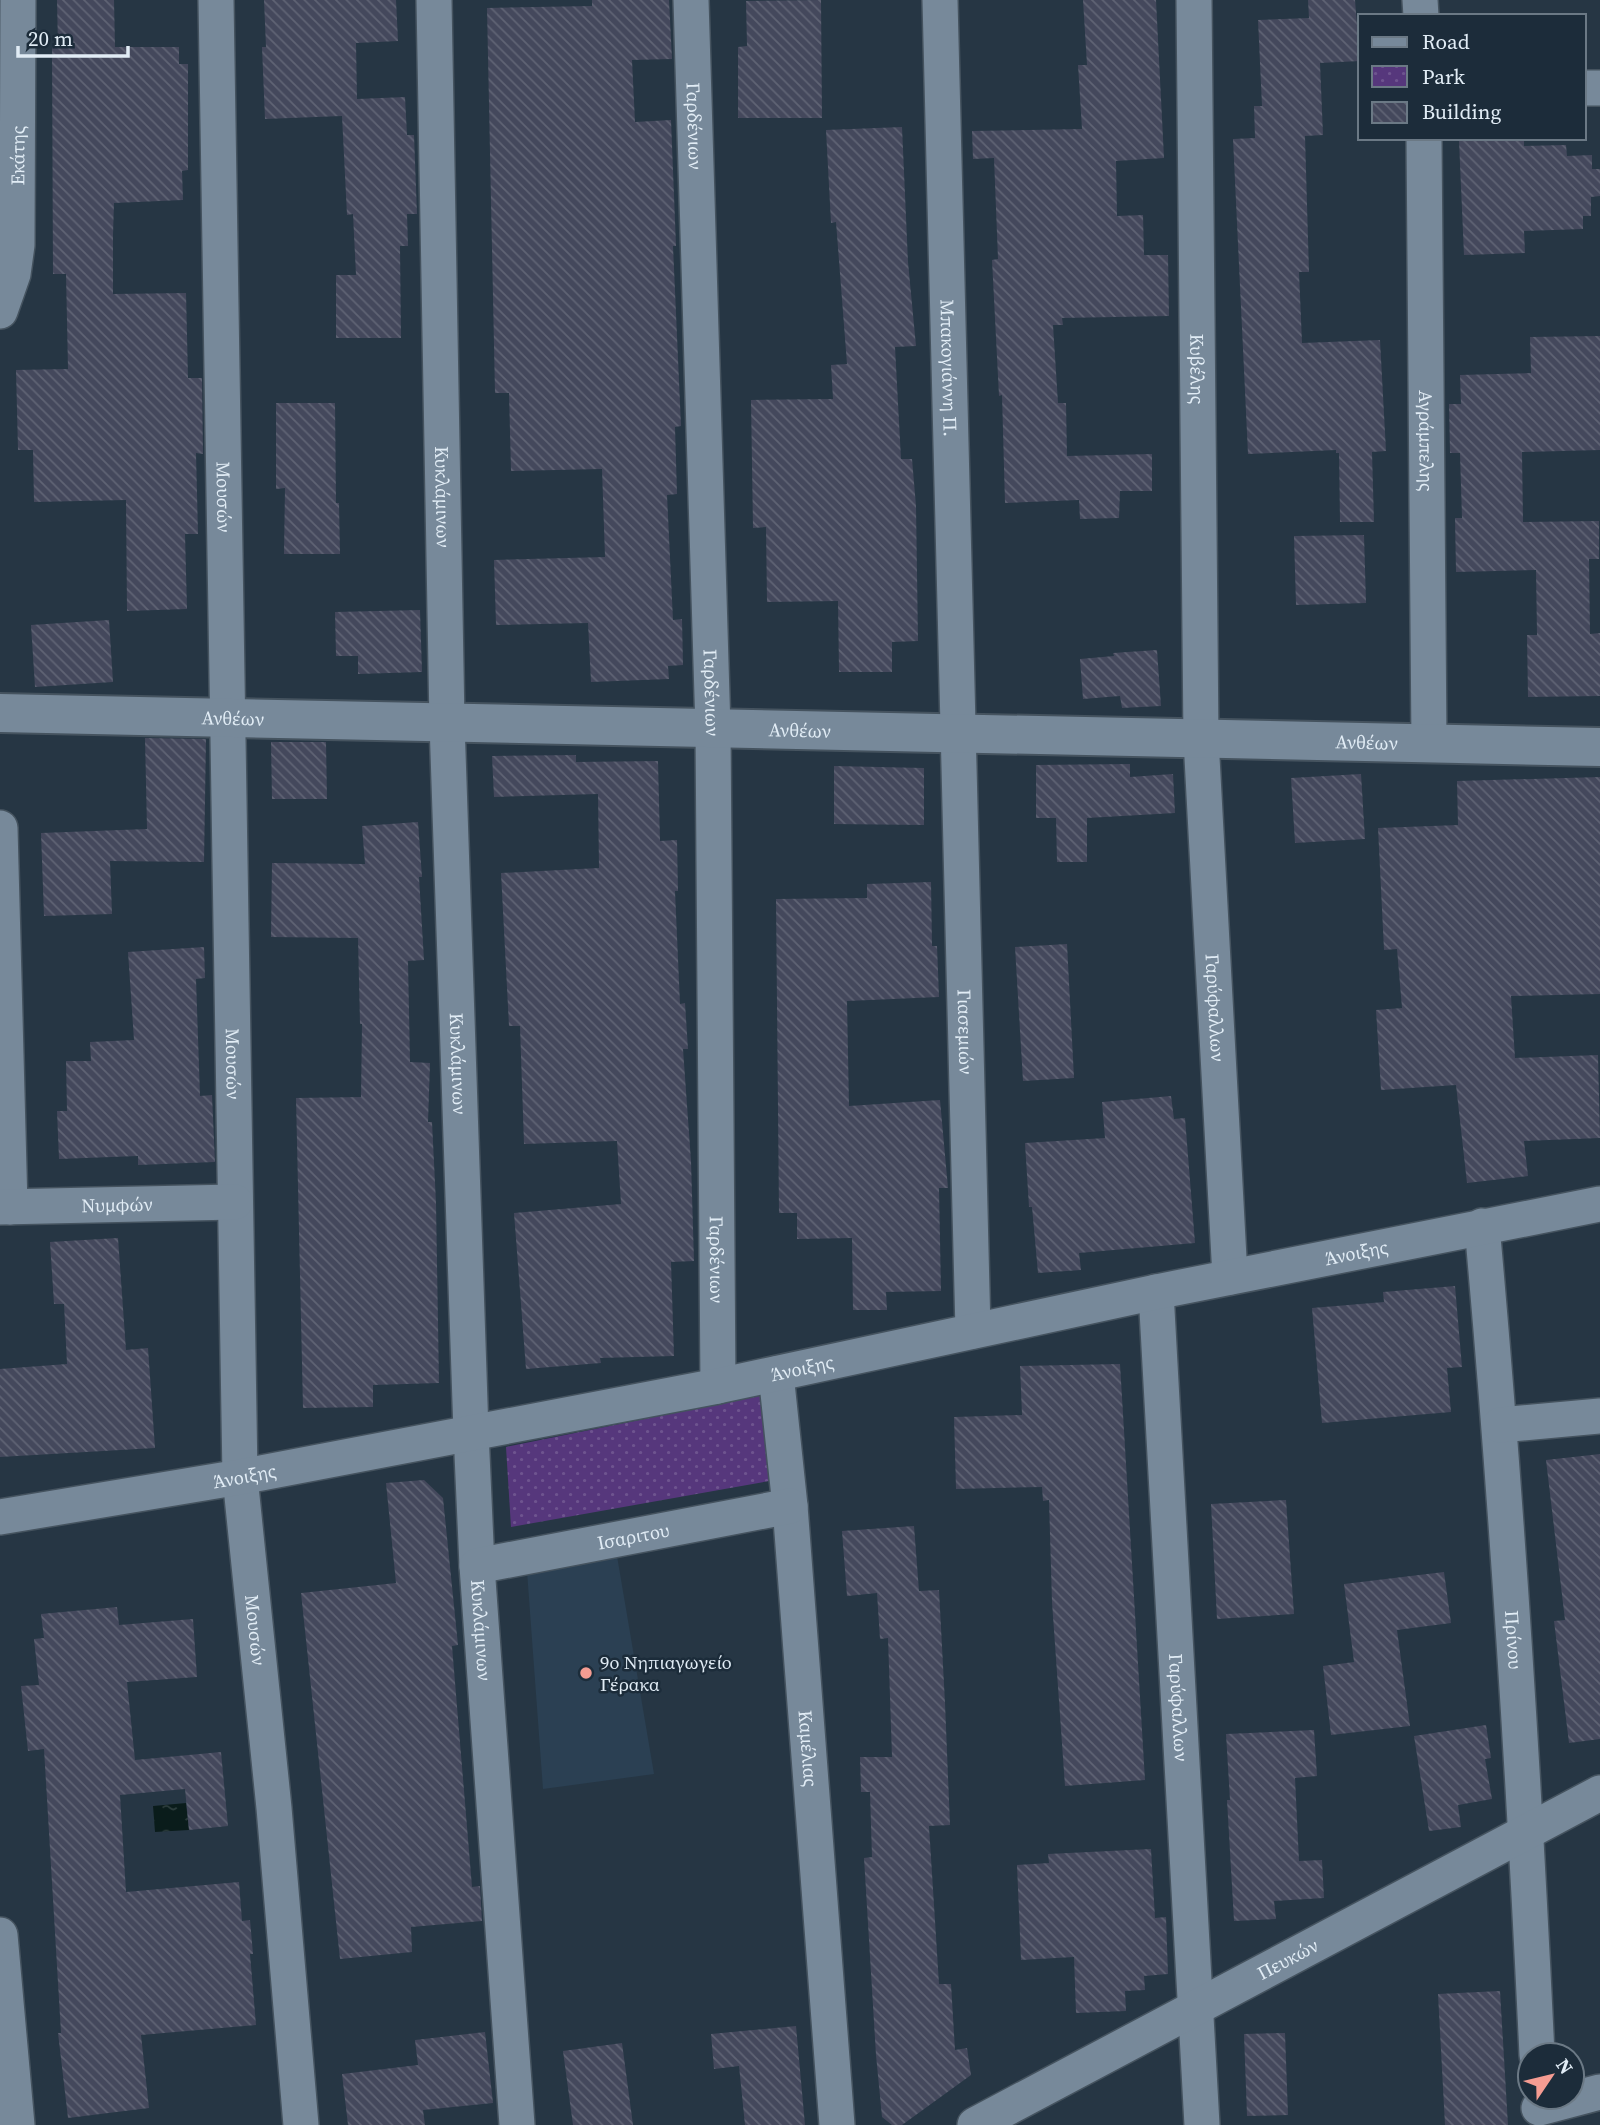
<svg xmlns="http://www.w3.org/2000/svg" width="1600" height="2125" viewBox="0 0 1600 2125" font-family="'Source Serif 4',serif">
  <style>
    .built { fill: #2b4053 }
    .park { fill: url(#park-dots) }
    .water { fill: url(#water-ripples) }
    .building { fill: url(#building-back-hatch) }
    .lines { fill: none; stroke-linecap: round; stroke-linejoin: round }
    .minor-casing { stroke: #45535f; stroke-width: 38 }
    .tertiary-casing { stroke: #45535f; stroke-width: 42 }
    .minor { stroke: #77899a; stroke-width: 35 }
    .tertiary { stroke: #77899a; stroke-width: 38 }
    .poi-dot { fill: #f59c92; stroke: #1c2c3a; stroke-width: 2.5 }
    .labels { text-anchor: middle; stroke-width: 5; stroke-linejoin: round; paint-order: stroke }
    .street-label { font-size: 19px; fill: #e1ecf5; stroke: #1c2c3a }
    .poi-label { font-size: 19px; fill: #e1ecf5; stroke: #1c2c3a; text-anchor: start }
  </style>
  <defs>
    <pattern id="park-dots" width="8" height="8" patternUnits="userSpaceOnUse" patternTransform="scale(1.75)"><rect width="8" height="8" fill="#56377c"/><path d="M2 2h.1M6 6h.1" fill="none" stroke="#6e548f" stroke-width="1.8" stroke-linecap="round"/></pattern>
    <pattern id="water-ripples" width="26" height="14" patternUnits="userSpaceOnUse" patternTransform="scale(1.75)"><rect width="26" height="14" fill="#0a1c1b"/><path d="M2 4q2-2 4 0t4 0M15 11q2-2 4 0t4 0" fill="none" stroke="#2d3d3d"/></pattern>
    <pattern id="building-back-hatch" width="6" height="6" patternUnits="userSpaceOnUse" patternTransform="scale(1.75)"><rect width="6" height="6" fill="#44485c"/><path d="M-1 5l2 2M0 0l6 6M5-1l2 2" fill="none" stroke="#5f6374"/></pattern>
  </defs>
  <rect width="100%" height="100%" fill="#263644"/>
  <path class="built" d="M617,1556L654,1774L543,1789L527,1571Z"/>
  <path class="park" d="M763,1395L769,1481L511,1527L506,1447Z"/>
  <path class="water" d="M186,1803L189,1830L155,1832L153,1806Z"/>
  <g class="building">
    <path d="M57,0H114L115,47H179V64H188V170L182,171L183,200L114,203L113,235V294L186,293L188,378H202L203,454L196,453L198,534H185L187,609L127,611L126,500L34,502L33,450H18L16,370L68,369L66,274H53L52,47H58Z"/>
    <path d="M264,0H396L398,41L356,43L357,99L405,97L407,135H414L417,214H407L408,246H400L401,338H336V275H356L353,214L347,215L342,116L265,119L262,47H266Z"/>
    <path d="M592,0H669L672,59L632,60L635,122L671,120L676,246H673L681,426L675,427L677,494L667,495L673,620L682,619L683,665L668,666L669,679L591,682L588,623L496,625L494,560L605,557L602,469L511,471L509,393H495L487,8L592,6Z"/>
    <path d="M821,0L822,118H738V47L747,46L746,1Z"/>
    <path d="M1083,0H1156L1164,158L1116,161L1117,216L1143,215L1144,255H1168L1169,316L1062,318L1063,325H1053L1058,403H1066L1067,456L1152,454V491H1120L1119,518L1080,519L1079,500L1005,503L1002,395L999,396L992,260L998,259L994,158L973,159L972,131L1082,129L1078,65H1087Z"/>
    <path d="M1308,0H1355L1357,25H1360V61L1320,63L1323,135L1305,136L1309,272H1299L1302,343L1380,340L1386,451L1372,452L1374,522H1340L1339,453H1336V450L1248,454L1233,139L1255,138L1254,106H1262L1258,20L1309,18Z"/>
    <path d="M902,127L908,262L916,346L895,347L901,459H912L916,506L918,641L892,642V672H839L838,601L767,602L766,527L753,528L751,400L833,399L831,365L847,364L836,222L831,223L826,130Z"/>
    <path d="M1524,139V146L1566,145L1567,156L1592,155V169H1600V196L1591,197V216H1583V229L1524,231L1525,253L1464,255L1459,141Z"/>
    <path d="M1600,336V450L1522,452L1523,522L1599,521V559H1589L1590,634L1600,633V696L1528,697L1527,635H1537L1536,570L1456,572L1455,518H1462L1460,453H1450L1449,404H1461L1460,375L1531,373L1530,337Z"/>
    <path d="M276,403H335L336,503H339L340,554H284L285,488L276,489Z"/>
    <path d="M1364,535L1366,603L1296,605L1294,536Z"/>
    <path d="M420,610L422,672L358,674V656H336L335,612Z"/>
    <path d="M109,620L113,682L35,687L31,625Z"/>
    <path d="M1157,650L1161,706L1122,708L1120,696L1083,699L1080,659L1114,656L1113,653Z"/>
    <path d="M145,738L206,739L204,862L110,861L112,914L44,916L41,833L147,829Z"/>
    <path d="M271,742H326L327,799H272Z"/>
    <path d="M576,755V762L658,761L660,841L677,840L678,891H675L680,1004L685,1003L688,1049H683L691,1161L694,1261L671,1262L674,1356L600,1358L601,1363L526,1369L514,1213L621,1204L617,1141L524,1144L520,1026H509L501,873L599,868L598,794L494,797L492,756Z"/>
    <path d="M1130,764V777L1173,774L1175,813L1087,818V862H1057L1056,818H1036V765Z"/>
    <path d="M834,766L924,768V825L834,824Z"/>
    <path d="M1361,774L1365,839L1295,843L1291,778Z"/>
    <path d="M1600,777V994L1511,996L1515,1058L1598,1055L1600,1138L1524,1141L1528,1176L1467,1183L1456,1085L1381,1090L1376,1010L1402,1008L1397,949L1384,950L1378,828L1458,825L1457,781Z"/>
    <path d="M418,822L422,877H419L424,960L408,961L410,1062L430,1063L428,1122H432L436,1203L439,1383L373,1385V1407L303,1408L296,1098L361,1097L362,1024H360L358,938L271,937L272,863L365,864L362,826Z"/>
    <path d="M931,882L932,946H937L939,997L847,1001L849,1106L940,1100L948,1188H939L941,1291L886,1292L887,1310H853L852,1238L797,1239V1213H779L776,899L867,898V884Z"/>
    <path d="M1067,944L1074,1078L1023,1081L1015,947Z"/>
    <path d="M204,947L205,978L196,979L200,1096L212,1095L215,1162L138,1165V1156L59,1159L57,1111H67L66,1061H91L90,1042L134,1040L128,952Z"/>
    <path d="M1171,1096L1174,1119L1185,1118L1195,1243L1079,1253L1081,1270L1038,1273L1032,1207H1029L1025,1143L1105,1138L1102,1102Z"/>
    <path d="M118,1238L126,1350L148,1348L155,1448L0,1457V1369L67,1364L64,1304H54L50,1242Z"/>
    <path d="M1455,1286L1462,1367L1447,1368L1451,1412L1322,1423L1312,1308L1384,1302L1383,1292Z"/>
    <path d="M1120,1364L1145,1780L1065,1786L1052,1602L1049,1500L1043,1501L1042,1487L956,1489L954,1417L1022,1415L1020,1366Z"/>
    <path d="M1600,1454V1739L1569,1743L1554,1621L1565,1620L1546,1460Z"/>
    <path d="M424,1480L443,1498L458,1645L452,1646L472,1887L480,1886L482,1921L411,1927L412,1952L340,1959L301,1593L396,1583L386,1483Z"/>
    <path d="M1286,1500L1294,1614L1217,1619L1211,1504Z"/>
    <path d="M914,1526L919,1591L939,1590L945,1703L950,1825L929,1826L939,1984H951L955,2050L967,2048L971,2075L902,2125H892L882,2117L876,2055L864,1858L872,1857L870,1792H861L860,1757H892L888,1638L880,1639L877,1593L847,1596L842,1531Z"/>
    <path d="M1444,1572L1451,1623L1397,1630L1410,1726L1331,1735L1323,1666L1354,1662L1344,1584Z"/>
    <path d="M117,1607L119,1625L193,1619L197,1677L127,1682L135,1760L221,1752L228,1826L189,1830L185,1789L120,1795L126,1892L239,1882L242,1921L250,1920L253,1954H250L256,2025L141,2035L149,2108L68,2118L58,2033H61L44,1749L28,1751L21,1686L39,1685L34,1639L44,1638L41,1614Z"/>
    <path d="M1486,1725L1491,1758L1485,1759L1492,1799L1458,1805L1461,1827L1429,1831L1414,1736Z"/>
    <path d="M1314,1730L1317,1776L1295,1778L1299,1861L1322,1860L1324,1898L1274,1901L1276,1919L1234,1921L1227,1800H1230L1226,1734Z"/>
    <path d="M1151,1849L1155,1918L1166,1917L1168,1974L1144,1976L1145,1990L1125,1991L1126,2011L1076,2013L1074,1957L1021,1960L1017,1865L1049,1863L1048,1854Z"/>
    <path d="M1500,1991L1508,2125H1445L1438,1994Z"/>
    <path d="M796,2026L805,2125H745L739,2066L714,2069L711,2034Z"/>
    <path d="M485,2032L493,2103L423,2110L425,2125H348L342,2074L418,2065L415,2040Z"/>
    <path d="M1285,2033L1288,2115L1247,2116L1244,2034Z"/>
    <path d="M622,2043L633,2125H573L563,2051Z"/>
  </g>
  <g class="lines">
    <defs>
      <g id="minor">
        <path id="s1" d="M216,0L240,1477L274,1808L301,2125"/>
        <path id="s2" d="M434,0L447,723L471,1432L477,1566L517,2125"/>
        <path id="s3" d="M691,0L713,729L718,1386"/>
        <path id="s4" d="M940,0L973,1331"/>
        <path id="s5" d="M1194,0L1201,739L1230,1277"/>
        <path d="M1420,0L1421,16"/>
        <path d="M1584,88H1600"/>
        <path id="s6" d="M1424,138L1429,743"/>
        <path id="s7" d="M0,311L13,274L17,245L18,0"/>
        <path d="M0,828L10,1207"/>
        <path id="s8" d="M0,1207L235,1202"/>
        <path id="s9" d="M1482,1226C1507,1502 1524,1778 1537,2055"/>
        <path id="s10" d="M1156,1292L1202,2125"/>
        <path id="s11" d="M776,1374L790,1506L837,2125"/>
        <path d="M1500,1425L1600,1416"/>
        <path id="s12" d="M0,1517L240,1477L718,1386L1156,1292L1600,1204"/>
        <path id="s13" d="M477,1566L790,1506"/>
        <path d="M0,1935L17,2125"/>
        <path d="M1539,2108L1600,2092"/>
        <path id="s14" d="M975,2125L1600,1793"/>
      </g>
      <g id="tertiary">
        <path id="s15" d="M0,713L1600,747"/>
      </g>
    </defs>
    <use href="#minor" class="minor-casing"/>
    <use href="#tertiary" class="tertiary-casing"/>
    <use href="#minor" class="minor"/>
    <use href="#tertiary" class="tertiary"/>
  </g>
  <circle class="poi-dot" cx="586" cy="1673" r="7"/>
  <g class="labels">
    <g class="street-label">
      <text dy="7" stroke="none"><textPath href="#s3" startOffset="126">Γαρδένιων</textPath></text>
      <text dy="7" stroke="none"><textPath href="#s7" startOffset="158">Εκάτης</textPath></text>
      <text dy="7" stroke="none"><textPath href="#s4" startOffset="368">Μπακογιάννη Π.</textPath></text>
      <text dy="7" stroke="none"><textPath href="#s5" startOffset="369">Κυβέλης</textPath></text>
      <text dy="7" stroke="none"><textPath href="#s6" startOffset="303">Αγράμπελης</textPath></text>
      <text dy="7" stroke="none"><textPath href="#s2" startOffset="497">Κυκλάμινων</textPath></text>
      <text dy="7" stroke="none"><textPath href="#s1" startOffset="497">Μουσών</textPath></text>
      <text dy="7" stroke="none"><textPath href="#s3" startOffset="693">Γαρδένιων</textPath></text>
      <text dy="7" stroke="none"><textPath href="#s15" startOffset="233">Ανθέων</textPath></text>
      <text dy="7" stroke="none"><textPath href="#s15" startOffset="800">Ανθέων</textPath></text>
      <text dy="7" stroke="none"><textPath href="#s15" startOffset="1367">Ανθέων</textPath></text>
      <text dy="7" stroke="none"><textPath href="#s5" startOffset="1008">Γαρύφαλλων</textPath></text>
      <text dy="7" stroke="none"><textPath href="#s4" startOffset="1032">Γιασεμιών</textPath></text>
      <text dy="7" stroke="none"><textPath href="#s2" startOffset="1064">Κυκλάμινων</textPath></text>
      <text dy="7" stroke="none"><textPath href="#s1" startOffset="1064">Μουσών</textPath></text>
      <text dy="7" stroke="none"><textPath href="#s8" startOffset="117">Νυμφών</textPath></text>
      <text dy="7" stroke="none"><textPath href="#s12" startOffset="1382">Άνοιξης</textPath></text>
      <text dy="7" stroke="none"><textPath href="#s3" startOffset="1260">Γαρδένιων</textPath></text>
      <text dy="7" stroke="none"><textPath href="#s12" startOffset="816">Άνοιξης</textPath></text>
      <text dy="7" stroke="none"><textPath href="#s12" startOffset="248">Άνοιξης</textPath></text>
      <text dy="7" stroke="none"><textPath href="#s13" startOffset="159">Ισαριτου</textPath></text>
      <text dy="7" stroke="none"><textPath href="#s1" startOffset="1631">Μουσών</textPath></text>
      <text dy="7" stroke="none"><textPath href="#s2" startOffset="1631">Κυκλάμινων</textPath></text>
      <text dy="7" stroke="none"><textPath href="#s9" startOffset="415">Πρίνου</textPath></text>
      <text dy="7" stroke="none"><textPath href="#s10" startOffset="416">Γαρύφαλλων</textPath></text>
      <text dy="7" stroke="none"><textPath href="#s11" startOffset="376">Καμέλιας</textPath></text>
      <text dy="7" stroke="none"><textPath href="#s14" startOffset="354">Πευκών</textPath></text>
    </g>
    <g class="poi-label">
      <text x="600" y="1669">9ο Νηπιαγωγείο<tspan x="600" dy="22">Γέρακα</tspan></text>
    </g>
  </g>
  <rect x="1358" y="14" width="228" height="126" fill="#1c2c3a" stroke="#6b7985" stroke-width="2"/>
  <rect x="1372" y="37" width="35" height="10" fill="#77899a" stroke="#6b7985" stroke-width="2"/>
  <text x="1422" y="49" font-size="21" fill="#e1ecf5">Road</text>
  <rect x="1372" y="66" width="35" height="21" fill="url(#park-dots)" stroke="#6b7985" stroke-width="2"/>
  <text x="1422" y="84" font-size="21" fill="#e1ecf5">Park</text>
  <rect x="1372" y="102" width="35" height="21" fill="url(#building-back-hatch)" stroke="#6b7985" stroke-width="2"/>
  <text x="1422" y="119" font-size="21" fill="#e1ecf5">Building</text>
  <g transform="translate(1551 2076) rotate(55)"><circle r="33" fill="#1c2c3a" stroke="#6b7985" stroke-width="2"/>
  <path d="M0-5L12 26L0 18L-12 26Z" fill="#f59c92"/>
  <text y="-10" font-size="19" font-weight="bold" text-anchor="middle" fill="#e1ecf5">N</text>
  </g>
  <path d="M18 46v10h110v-10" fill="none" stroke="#e1ecf5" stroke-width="3.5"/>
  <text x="28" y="46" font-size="21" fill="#e1ecf5" stroke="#1c2c3a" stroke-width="5" paint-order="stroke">20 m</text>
</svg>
